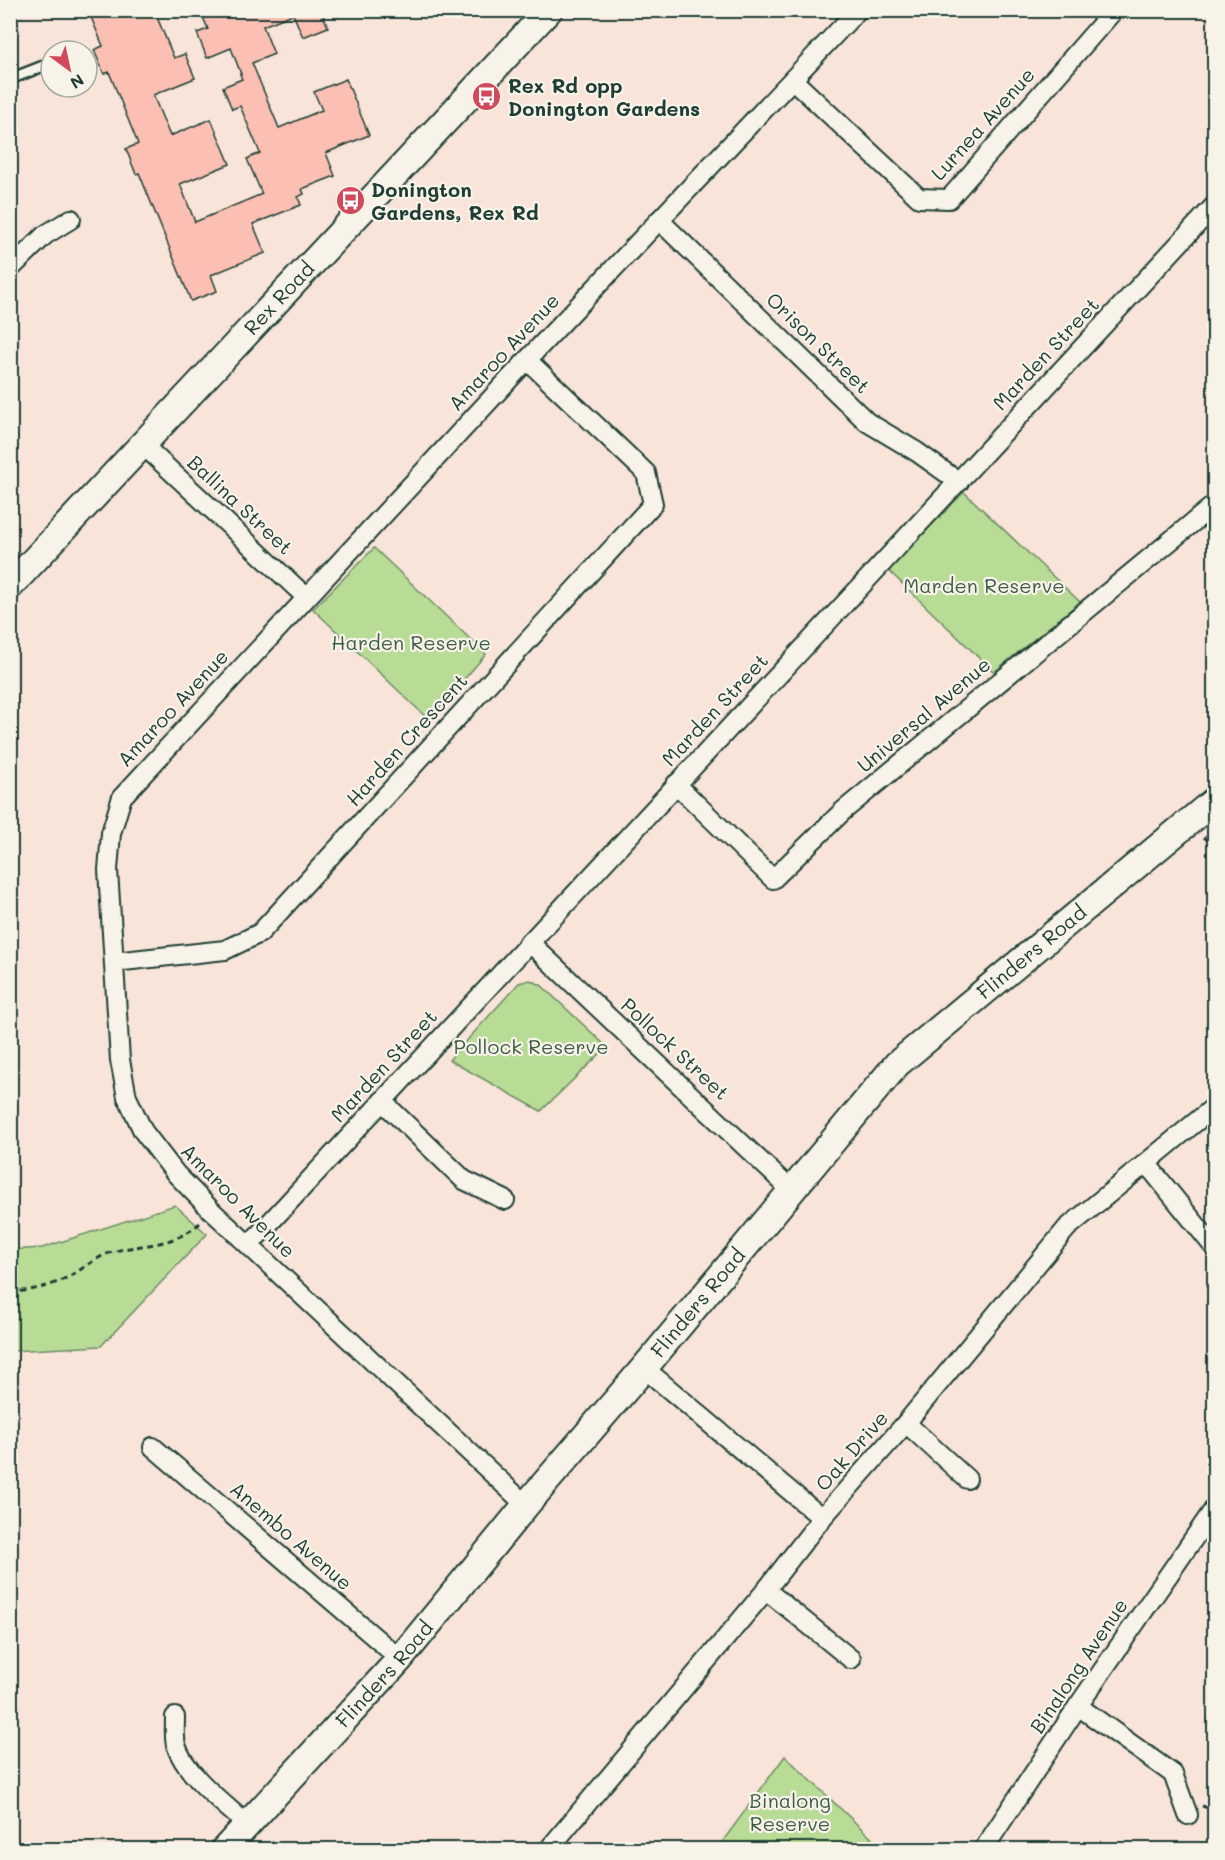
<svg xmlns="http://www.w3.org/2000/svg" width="1225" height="1860" viewBox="0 0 1225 1860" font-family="Mali,sans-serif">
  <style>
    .green { fill: #b8db96; stroke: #6c8c65; stroke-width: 1.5 }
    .building { fill: #fbc0b3; stroke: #1f3d34; stroke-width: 1.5 }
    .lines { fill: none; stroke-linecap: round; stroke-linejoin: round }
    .lane-casing { stroke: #1f3d34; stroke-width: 14 }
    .street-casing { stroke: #1f3d34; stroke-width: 22 }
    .secondary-casing { stroke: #1f3d34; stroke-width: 30 }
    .path { stroke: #1f3d34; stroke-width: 3; stroke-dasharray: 6 4.5; stroke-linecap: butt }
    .lane { stroke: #f7f3e8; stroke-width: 9 }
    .street { stroke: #f7f3e8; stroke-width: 18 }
    .secondary { stroke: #f7f3e8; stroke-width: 26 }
    .labels { text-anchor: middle; stroke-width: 4.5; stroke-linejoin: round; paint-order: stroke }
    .poi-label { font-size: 20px; font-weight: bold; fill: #1f3d34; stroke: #f7f3e8; text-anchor: start }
    .street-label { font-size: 20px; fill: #1f3d34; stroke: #f7f3e8 }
    .park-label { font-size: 20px; fill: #3e5d48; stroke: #f7f3e8 }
  </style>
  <rect width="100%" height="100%" fill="#f8e4d8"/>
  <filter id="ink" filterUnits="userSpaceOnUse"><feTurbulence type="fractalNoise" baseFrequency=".0167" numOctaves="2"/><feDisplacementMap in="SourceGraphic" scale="12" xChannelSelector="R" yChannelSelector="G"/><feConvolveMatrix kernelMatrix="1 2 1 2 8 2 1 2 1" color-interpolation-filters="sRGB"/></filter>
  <g filter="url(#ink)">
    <g class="green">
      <path d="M964,492L1080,602L994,672L888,570Z"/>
      <path d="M374,548L486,654L429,720L313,609Z"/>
      <path d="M530,980L541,985L607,1047L541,1111L449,1060L519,983Z"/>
      <path d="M175,1205L207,1234L101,1346L11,1351V1250L42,1248Z"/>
      <path d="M785,1756L883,1849H717Z"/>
    </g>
    <path class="building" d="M88,10H154L174,58L185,54L195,78L153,95L170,136L211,119L230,164L180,184L195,222L262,194L247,159L260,153L240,106L232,109L223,87L242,79L240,74H241L231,48L207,58L197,33L208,29L200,10H321L328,27L303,37L293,14L263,26L274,54L252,63L279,128L322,110L314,92L346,79L369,135L326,153L335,176L302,189L304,194L298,197L301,205L253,224L265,253L211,275L217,291L191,301L139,173L136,174L126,149L138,144L109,72L104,74L94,50L103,46Z"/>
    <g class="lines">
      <defs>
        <path id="lane" d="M10,79L51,63"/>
        <g id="street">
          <path d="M793,80L919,198L949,199L1114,10"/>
          <path d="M659,220L867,422L917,452L959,482"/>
          <path d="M10,269L45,235L71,219"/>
          <path d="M143,445L306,597"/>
          <path d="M676,784L773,879L843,811L1214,505"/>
          <path d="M529,942L791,1190"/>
          <path d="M114,962L225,950L260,933L653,504L646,473L527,360"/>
          <path d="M382,1101L464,1180L505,1200"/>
          <path d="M1146,1163L1214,1247"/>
          <path d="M249,1245L1214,206"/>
          <path d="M644,1368L822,1518"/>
          <path d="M906,1423L967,1479"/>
          <path d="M153,1447L400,1659"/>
          <path d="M526,1505L212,1211L176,1174L143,1131L127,1097L120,1060L108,870L111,833L122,797L527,360L858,10"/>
          <path d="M766,1590L851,1659"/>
          <path d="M1078,1706L1173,1774L1188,1815"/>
          <path d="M175,1717C175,1726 174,1737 176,1745C185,1775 225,1804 247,1825"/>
          <path d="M548,1850L766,1590L822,1518L906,1423L1067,1228L1214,1107"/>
          <path d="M983,1850L1078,1706L1214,1509"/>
        </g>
        <g id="secondary">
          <path id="s1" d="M10,586L549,10"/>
          <path id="s2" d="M224,1850L400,1659L526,1505L644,1368L897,1064L1214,801"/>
        </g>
      </defs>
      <use href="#lane" class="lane-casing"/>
      <use href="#street" class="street-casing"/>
      <use href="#secondary" class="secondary-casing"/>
      <g class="path">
        <path d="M1209,189L1214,183"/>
        <path d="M1204,837L1214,845"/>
        <path d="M10,1292C31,1291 50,1287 68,1277C81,1270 92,1261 104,1255C138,1241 168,1251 200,1223"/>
        <path d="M1202,1806L1214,1810"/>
      </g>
      <use href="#lane" class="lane"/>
      <use href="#street" class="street"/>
      <use href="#secondary" class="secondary"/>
    </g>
  </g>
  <defs>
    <symbol id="bus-disc" viewBox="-11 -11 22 22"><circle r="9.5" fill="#d1495b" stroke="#f7f3e8"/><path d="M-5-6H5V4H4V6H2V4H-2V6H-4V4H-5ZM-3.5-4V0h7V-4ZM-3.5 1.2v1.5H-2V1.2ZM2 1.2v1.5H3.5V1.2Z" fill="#fff"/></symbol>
  </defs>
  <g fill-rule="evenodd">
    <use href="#bus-disc" x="470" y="80" width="33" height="33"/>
    <use href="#bus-disc" x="334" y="184" width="33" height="33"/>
  </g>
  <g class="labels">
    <g class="poi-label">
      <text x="508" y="93">Rex Rd opp<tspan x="508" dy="23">Donington Gardens</tspan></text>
      <text x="371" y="197">Donington<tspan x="371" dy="23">Gardens, Rex Rd</tspan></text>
    </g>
    <g class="street-label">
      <text transform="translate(983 124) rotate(-48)" y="7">Lurnea Avenue</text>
      <text dy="7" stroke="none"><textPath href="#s1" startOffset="394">Rex Road</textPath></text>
      <text transform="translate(818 343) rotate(44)" y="7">Orison Street</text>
      <text transform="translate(504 352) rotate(-47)" y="7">Amaroo Avenue</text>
      <text transform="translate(1046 354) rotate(-47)" y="7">Marden Street</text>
      <text transform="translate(240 505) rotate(43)" y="7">Ballina Street</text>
      <text transform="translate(173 708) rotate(-47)" y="7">Amaroo Avenue</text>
      <text transform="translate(715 710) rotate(-47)" y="7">Marden Street</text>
      <text transform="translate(924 715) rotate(-40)" y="7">Universal Avenue</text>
      <text transform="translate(407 740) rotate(-48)" y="7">Harden Crescent</text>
      <text dy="7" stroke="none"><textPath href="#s2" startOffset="1210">Flinders Road</textPath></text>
      <text transform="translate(675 1049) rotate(43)" y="7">Pollock Street</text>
      <text transform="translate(384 1066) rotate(-47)" y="7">Marden Street</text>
      <text transform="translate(238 1201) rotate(45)" y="7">Amaroo Avenue</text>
      <text dy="7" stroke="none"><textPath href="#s2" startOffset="724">Flinders Road</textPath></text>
      <text transform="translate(852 1451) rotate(-49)" y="7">Oak Drive</text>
      <text transform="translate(291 1536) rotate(41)" y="7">Anembo Avenue</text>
      <text transform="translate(1079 1666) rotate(-56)" y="7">Binalong Avenue</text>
      <text dy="7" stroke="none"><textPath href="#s2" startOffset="238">Flinders Road</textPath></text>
    </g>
    <g class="park-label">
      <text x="984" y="593">Marden Reserve</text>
      <text x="411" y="650">Harden Reserve</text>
      <text x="531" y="1054">Pollock Reserve</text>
      <text x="790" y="1808">Binalong<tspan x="790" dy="23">Reserve</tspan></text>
    </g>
  </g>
  <rect width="1225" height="1860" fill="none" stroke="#f7f3e8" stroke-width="36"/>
  <rect x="18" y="18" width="1189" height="1824" fill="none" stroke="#1f3d34" stroke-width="2" filter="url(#ink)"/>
  <g transform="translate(69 69) rotate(147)"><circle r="28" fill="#f7f3e8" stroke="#a1aaa0" stroke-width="1.5"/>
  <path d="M0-4.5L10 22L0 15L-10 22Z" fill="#d1495b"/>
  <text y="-9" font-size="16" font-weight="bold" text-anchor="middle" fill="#1f3d34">N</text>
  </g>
</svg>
